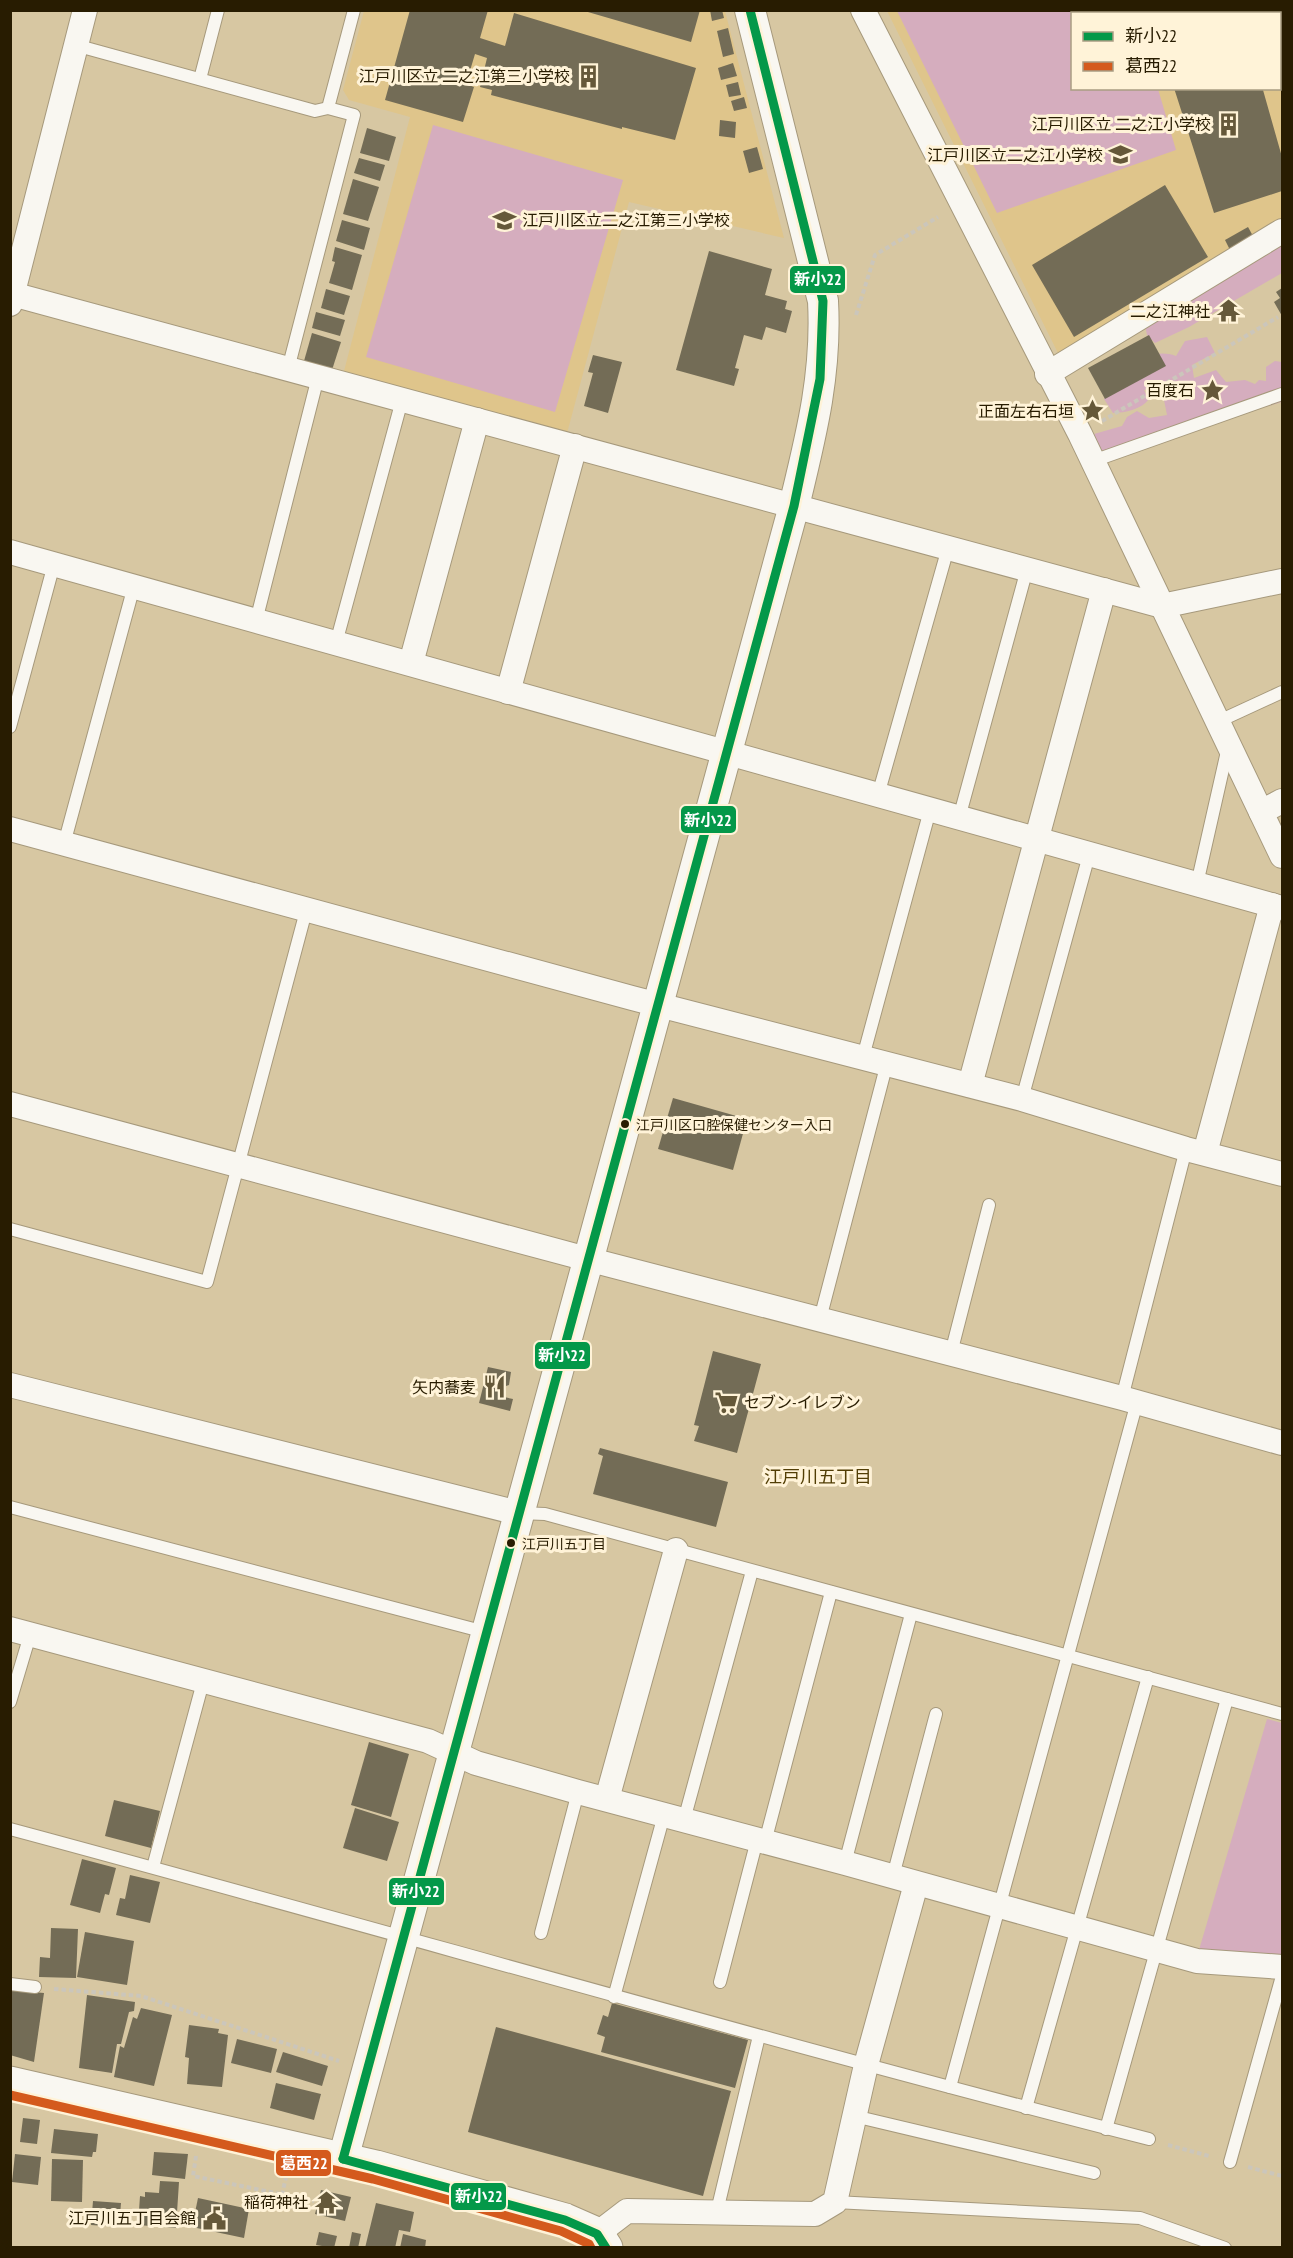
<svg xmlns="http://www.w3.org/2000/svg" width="1293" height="2258" viewBox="0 0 1293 2258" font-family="'PT Sans Narrow','Noto Sans JP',sans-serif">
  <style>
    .built { fill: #dfc58b; fill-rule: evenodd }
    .green { fill: #d5adbe }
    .building { fill: #736c56 }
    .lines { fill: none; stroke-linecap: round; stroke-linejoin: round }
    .service-casing { stroke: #a6997c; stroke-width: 14 }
    .minor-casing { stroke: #a6997c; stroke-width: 26 }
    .tertiary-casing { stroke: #a6997c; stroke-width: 32 }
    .secondary-casing { stroke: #a6997c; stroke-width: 35 }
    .path { stroke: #cbc6bb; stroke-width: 4; stroke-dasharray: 4.5 3; stroke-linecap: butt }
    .service { stroke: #f9f7f1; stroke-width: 12 }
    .minor { stroke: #f9f7f1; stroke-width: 24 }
    .tertiary { stroke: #f9f7f1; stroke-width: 30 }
    .secondary { stroke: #f9f7f1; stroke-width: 33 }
    .bus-1-casing { stroke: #fff3d8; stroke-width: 14 }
    .bus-2-casing { stroke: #fff3d8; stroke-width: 14 }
    .bus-1 { stroke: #049849; stroke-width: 9 }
    .bus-2 { stroke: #d45a1d; stroke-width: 9 }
    .bus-dot { fill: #281c01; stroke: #fff3d8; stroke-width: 2 }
    .labels { text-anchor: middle; stroke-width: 6; stroke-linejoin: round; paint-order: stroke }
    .bus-label { font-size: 14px; fill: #281c01; stroke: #fff3d8; text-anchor: start }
    .poi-label { font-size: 16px; fill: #281c01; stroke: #fff3d8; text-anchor: end }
    .neighbourhood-label { font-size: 18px; fill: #523e05; stroke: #fff3d8 }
    .line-badge { stroke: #fff3d8; stroke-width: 2 }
    .badge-label { font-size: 16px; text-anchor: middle; font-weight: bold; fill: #fff }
  </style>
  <rect width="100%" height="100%" fill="#d7c7a2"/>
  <g class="built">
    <path d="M364,11H725L784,238L629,202L566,437L343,375L410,117L349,100L343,90Z"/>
    <path d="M887,11H1282V222L1060,357ZM1072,14H1280V88H1072Z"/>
  </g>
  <g class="green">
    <path d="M897,11H1135L1136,13L1072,14V88L1158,89L1176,150L997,213Z"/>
    <path d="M433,125L623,180L555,412L366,357Z"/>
    <path d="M1282,235V273L1189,327L1155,343L1147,335L1145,325Z"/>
    <path d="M1207,337L1215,353L1192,365L1194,378L1216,370L1226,382L1245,380L1255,384L1259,380L1266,381V367L1275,361L1282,362V402L1103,454L1094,434L1122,426L1127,417L1137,411L1149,418L1167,415L1163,395L1158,388L1144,390L1149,399C1142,409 1125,413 1113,413L1104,399L1109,392C1128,373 1146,345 1176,356L1185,341Z"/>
    <path d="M1267,1719L1282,1723V1958L1199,1950Z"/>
  </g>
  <g class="building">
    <path d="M410,10H488L480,38L505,46L514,13L696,68L675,140L622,127V129L491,95L492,90L480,87L487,58L475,54L466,84L474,87L463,122L385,100Z"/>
    <path d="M581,10H700L691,42Z"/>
    <path d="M710,10H722L724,18L712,21Z"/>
    <path d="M1150,10H1265V14H1151Z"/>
    <path d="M728,28L734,54L723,57L717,31Z"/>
    <path d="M733,63L737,76L721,80L718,68Z"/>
    <path d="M738,82L741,95L729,97L726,85Z"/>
    <path d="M1174,88H1267L1263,90L1282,157V191L1214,213Z"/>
    <path d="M744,97L747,108L734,111L731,101Z"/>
    <path d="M720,120L736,122L735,138L719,136Z"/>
    <path d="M367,128L396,137L389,161L360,153Z"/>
    <path d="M757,147L763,169L749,173L743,151Z"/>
    <path d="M359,158L385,165L380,181L354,173Z"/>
    <path d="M353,179L379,187L368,221L343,214Z"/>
    <path d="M1165,185L1208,257L1074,337L1032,265Z"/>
    <path d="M342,220L370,228L364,250L336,241Z"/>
    <path d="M1248,227L1253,236L1230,250L1225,240Z"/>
    <path d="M335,247L362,255L352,290L329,283L335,262L332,261Z"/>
    <path d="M709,251L772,269L765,295L787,301L785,309L792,311L786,333L766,327L762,340L744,335L735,368L739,369L734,386L676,370Z"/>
    <path d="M1282,288V316L1274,302L1280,298L1276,292Z"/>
    <path d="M326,289L350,296L344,315L321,308Z"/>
    <path d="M316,312L345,320L340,336L312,328Z"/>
    <path d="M312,333L341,342L332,370L304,361Z"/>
    <path d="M1149,335L1166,366L1105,399L1088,368Z"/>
    <path d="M593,355L622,362L608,413L584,406L593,373L588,372Z"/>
    <path d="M673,1098L747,1119L733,1170L658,1149Z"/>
    <path d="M713,1351L761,1364L737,1453L694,1441L699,1426L694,1425Z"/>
    <path d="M488,1367L511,1372L509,1385L506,1386L504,1397L513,1399L510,1411L479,1403Z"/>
    <path d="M600,1448L728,1482L716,1527L593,1494L603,1456L598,1454Z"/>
    <path d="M369,1742L409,1754L391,1817L351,1805Z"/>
    <path d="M114,1800L160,1811L151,1848L105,1836Z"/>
    <path d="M355,1808L399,1822L387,1861L343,1848Z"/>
    <path d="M82,1859L116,1868L109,1895L105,1894L100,1913L70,1905Z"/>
    <path d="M130,1875L160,1882L150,1923L116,1915L120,1898L125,1899Z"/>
    <path d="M51,1928L78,1929L76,1978L39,1977L40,1957L50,1958Z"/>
    <path d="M85,1932L134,1941L127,1985L77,1977Z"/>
    <path d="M10,1990L44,1993L34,2062L10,2055Z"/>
    <path d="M87,1995L135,2002L134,2011L129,2012L121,2044H117L112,2073L79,2068Z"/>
    <path d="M612,2003L748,2040L735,2088L601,2052L605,2037L597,2034L603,2015L608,2017Z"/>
    <path d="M141,2008L172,2015L154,2086L114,2077L120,2046L124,2048L133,2017L137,2019Z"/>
    <path d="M189,2025L219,2029L218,2033L228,2035L222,2087L187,2084L189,2058L185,2057Z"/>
    <path d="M496,2027L731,2091L703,2196L468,2132Z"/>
    <path d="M237,2039L277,2049L271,2073L231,2063Z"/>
    <path d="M283,2052L328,2066L322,2086L276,2072Z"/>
    <path d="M276,2083L321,2094L314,2120L270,2108Z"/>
    <path d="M23,2118L40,2120L37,2144L20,2142Z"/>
    <path d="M54,2129L98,2134L96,2152H93L92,2157L51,2153Z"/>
    <path d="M154,2152L188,2154L185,2179L152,2175Z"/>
    <path d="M15,2154L41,2157L38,2185L12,2182Z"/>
    <path d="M52,2159L83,2160L82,2202L51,2201Z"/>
    <path d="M160,2181L179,2182L176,2228L138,2225L140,2196L145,2197V2192L159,2193Z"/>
    <path d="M321,2190L351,2197L345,2221L315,2214Z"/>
    <path d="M198,2198L249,2209L244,2238L192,2227Z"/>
    <path d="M93,2201L121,2203L119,2227L91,2225Z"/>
    <path d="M376,2203L414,2212L410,2232L399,2230L395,2248H365Z"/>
    <path d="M319,2232L337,2236L334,2248L316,2245Z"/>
    <path d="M352,2232L361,2234L358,2248H349Z"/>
    <path d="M403,2234L426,2240L425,2248H400Z"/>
  </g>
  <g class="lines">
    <defs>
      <g id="service">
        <path d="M75,45L315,111L328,108"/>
        <path d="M200,79L218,10"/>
        <path d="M288,369L354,115L328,108L354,10"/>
        <path d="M1093,461L1282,394"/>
        <path d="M256,621L318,377"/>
        <path d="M336,643L402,400"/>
        <path d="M1217,722L1282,692"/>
        <path d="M10,727L54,564"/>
        <path d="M878,795L948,548"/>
        <path d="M959,818L1027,569"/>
        <path d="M64,844L134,586"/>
        <path d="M1197,884L1228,747"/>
        <path d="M863,1057L930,810"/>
        <path d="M1022,1099L1089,855"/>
        <path d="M10,1229L207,1282L306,911"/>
        <path d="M820,1319L887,1063"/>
        <path d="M951,1353L989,1205"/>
        <path d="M1122,1398L1186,1149"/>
        <path d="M10,1507L485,1632"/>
        <path d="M519,1513L545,1514L1282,1714"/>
        <path d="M10,1702L30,1635"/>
        <path d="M684,1820L752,1571"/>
        <path d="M10,1829C390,1931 768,2042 1149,2139"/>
        <path d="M765,1842L831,1592"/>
        <path d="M845,1863L911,1614"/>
        <path d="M153,1867L203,1682"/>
        <path d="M893,1876L936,1714"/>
        <path d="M541,1933L578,1792"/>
        <path d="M720,1982L757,1840"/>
        <path d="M10,1984L35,1987"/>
        <path d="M614,1997L664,1815"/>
        <path d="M950,2087L1137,1402"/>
        <path d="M1026,2108L1148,1677"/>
        <path d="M854,2116L1094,2173"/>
        <path d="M1106,2129L1227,1699"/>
        <path d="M1230,2162L1282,1976"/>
        <path d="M835,2202L1140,2218L1225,2248"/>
        <path d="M717,2211L759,2036"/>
      </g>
      <g id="minor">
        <path d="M863,10L1080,434L1282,856"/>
        <path d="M12,294L1162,606L1282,581"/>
        <path d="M10,304L85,10"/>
        <path d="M1047,374L1282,231"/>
        <path d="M10,552L1282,908"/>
        <path d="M411,663L477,420"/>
        <path d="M508,692L575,446"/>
        <path d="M1261,812L1282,801"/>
        <path d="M10,829L632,998L1022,1099L1186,1149L1282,1174"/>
        <path d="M970,1085L1104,590"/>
        <path d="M10,1104L587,1259L1122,1398L1282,1443"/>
        <path d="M1205,1153L1272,905"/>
        <path d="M10,1385L518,1513"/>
        <path d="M10,1629L428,1741L476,1763L578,1792L845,1863L1197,1961L1282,1967"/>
        <path d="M607,1799L676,1550"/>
        <path d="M597,2234L627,2211L815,2214L835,2202L866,2065L916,1884"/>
      </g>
      <path id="tertiary" d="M343,2159L794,506C811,436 827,374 823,301L750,10"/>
      <path id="secondary" d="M10,2083L376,2167L565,2220L597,2234L606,2248"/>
    </defs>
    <use href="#service" class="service-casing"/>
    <use href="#minor" class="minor-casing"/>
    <use href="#tertiary" class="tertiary-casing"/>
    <use href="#secondary" class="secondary-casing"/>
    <g class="path">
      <path d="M856,315L875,255L938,217"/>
      <path d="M1102,421L1278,317"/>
      <path d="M54,1989L141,1996L339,2061"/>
      <path d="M1168,2145L1209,2156"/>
      <path d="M196,2156L193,2176L314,2201"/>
      <path d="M1248,2167L1282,2176"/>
      <path d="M282,2195L286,2177"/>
    </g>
    <use href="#service" class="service"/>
    <use href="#minor" class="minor"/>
    <use href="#tertiary" class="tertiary"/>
    <use href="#secondary" class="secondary"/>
    <defs>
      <g id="bus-1">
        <path d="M343,2159L794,506L820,379L823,301L750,10"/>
        <path d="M343,2159L565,2220L597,2234L606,2248"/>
      </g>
      <path id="bus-2" d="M10,2095L373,2179L561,2231L589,2244L591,2248"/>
    </defs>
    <use href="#bus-1" class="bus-1-casing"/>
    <use href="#bus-2" class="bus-2-casing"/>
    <use href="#bus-1" class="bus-1"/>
    <use href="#bus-2" class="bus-2"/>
  </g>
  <defs>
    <symbol id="building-bare" viewBox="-9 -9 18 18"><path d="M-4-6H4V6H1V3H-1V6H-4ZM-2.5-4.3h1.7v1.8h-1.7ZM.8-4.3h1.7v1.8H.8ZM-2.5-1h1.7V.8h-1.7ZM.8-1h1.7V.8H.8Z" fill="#655839" stroke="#fff3d8" stroke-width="2.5" paint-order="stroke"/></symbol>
    <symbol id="school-bare" viewBox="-9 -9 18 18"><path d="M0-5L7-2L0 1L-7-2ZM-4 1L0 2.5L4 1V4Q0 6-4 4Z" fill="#655839" stroke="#fff3d8" stroke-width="2.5" paint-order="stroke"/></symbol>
    <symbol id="temple-bare" viewBox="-9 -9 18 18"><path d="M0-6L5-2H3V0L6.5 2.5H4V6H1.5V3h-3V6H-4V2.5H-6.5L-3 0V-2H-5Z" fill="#655839" stroke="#fff3d8" stroke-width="2.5" paint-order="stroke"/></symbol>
    <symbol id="sight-bare" viewBox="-9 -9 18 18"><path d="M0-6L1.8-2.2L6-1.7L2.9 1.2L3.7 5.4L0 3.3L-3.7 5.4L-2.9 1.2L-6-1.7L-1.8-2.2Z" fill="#655839" stroke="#fff3d8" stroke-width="2.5" paint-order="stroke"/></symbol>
    <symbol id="restaurant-bare" viewBox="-9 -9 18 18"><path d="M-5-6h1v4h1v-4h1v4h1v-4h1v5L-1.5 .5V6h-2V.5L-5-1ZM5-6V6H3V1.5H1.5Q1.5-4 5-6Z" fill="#655839" stroke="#fff3d8" stroke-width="2.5" paint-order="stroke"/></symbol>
    <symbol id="supermarket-bare" viewBox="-9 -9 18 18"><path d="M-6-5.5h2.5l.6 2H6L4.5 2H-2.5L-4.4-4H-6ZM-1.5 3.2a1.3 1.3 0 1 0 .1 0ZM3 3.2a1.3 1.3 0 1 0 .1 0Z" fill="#655839" stroke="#fff3d8" stroke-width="2.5" paint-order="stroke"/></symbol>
    <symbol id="civic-bare" viewBox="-9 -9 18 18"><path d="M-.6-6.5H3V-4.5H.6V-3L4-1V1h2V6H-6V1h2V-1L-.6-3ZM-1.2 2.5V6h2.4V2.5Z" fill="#655839" stroke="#fff3d8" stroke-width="2.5" paint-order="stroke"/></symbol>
  </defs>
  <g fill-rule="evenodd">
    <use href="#building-bare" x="572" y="60" width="33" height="33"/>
    <use href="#building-bare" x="1212" y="108" width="33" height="33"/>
    <use href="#school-bare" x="1104" y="138" width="33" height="33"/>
    <use href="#school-bare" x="488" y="204" width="33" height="33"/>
    <use href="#temple-bare" x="1212" y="294" width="33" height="33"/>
    <use href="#sight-bare" x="1196" y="374" width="33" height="33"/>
    <use href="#sight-bare" x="1076" y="394" width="33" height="33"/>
    <use href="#restaurant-bare" x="478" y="1370" width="33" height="33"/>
    <use href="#supermarket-bare" x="710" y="1386" width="33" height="33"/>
    <use href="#temple-bare" x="310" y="2186" width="33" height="33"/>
    <use href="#civic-bare" x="198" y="2202" width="33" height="33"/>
  </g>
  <g class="bus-dot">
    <circle cx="625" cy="1124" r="5"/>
    <circle cx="511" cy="1543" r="5"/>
  </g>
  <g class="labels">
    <g class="bus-label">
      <text x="636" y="1130">江戸川区口腔保健センター入口</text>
      <text x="522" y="1549">江戸川五丁目</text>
    </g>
    <g class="poi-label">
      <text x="570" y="82">江戸川区立 二之江第三小学校</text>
      <text x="1211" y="130">江戸川区立 二之江小学校</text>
      <text x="1103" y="161">江戸川区立二之江小学校</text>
      <text x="522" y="226" text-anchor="start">江戸川区立二之江第三小学校</text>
      <text x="1210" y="317">二之江神社</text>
      <text x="1194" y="396">百度石</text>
      <text x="1074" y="417">正面左右石垣</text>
      <text x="476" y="1393">矢内蕎麦</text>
      <text x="744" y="1408" text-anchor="start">セブン-イレブン</text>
      <text x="308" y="2208">稲荷神社</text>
      <text x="196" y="2224">江戸川五丁目会館</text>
    </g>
    <g class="neighbourhood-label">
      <text x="818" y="1483">江戸川五丁目</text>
    </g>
  </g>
  <g class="line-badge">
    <rect x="789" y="265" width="57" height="29" rx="6" fill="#049849"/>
    <rect x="680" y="805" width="57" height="29" rx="6" fill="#049849"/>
    <rect x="534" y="1341" width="57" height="29" rx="6" fill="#049849"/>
    <rect x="388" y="1877" width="57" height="29" rx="6" fill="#049849"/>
    <rect x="275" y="2149" width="57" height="28" rx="6" fill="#d45a1d"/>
    <rect x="450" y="2182" width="57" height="29" rx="6" fill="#049849"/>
  </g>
  <g class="badge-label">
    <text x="818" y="285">新小22</text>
    <text x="708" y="826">新小22</text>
    <text x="562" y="1361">新小22</text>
    <text x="416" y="1897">新小22</text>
    <text x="304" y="2169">葛西22</text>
    <text x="479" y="2202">新小22</text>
  </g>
  <rect width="1293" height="2258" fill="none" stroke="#281c01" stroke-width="24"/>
  <rect x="1071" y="12" width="210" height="78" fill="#fff3d8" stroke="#a99d82" stroke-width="1.5"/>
  <rect x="1083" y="32" width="30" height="9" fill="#049849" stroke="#a99d82" stroke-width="1.5"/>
  <text x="1125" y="42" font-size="18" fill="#281c01">新小22</text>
  <rect x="1083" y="62" width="30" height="9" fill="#d45a1d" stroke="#a99d82" stroke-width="1.5"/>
  <text x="1125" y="72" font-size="18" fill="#281c01">葛西22</text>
</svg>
